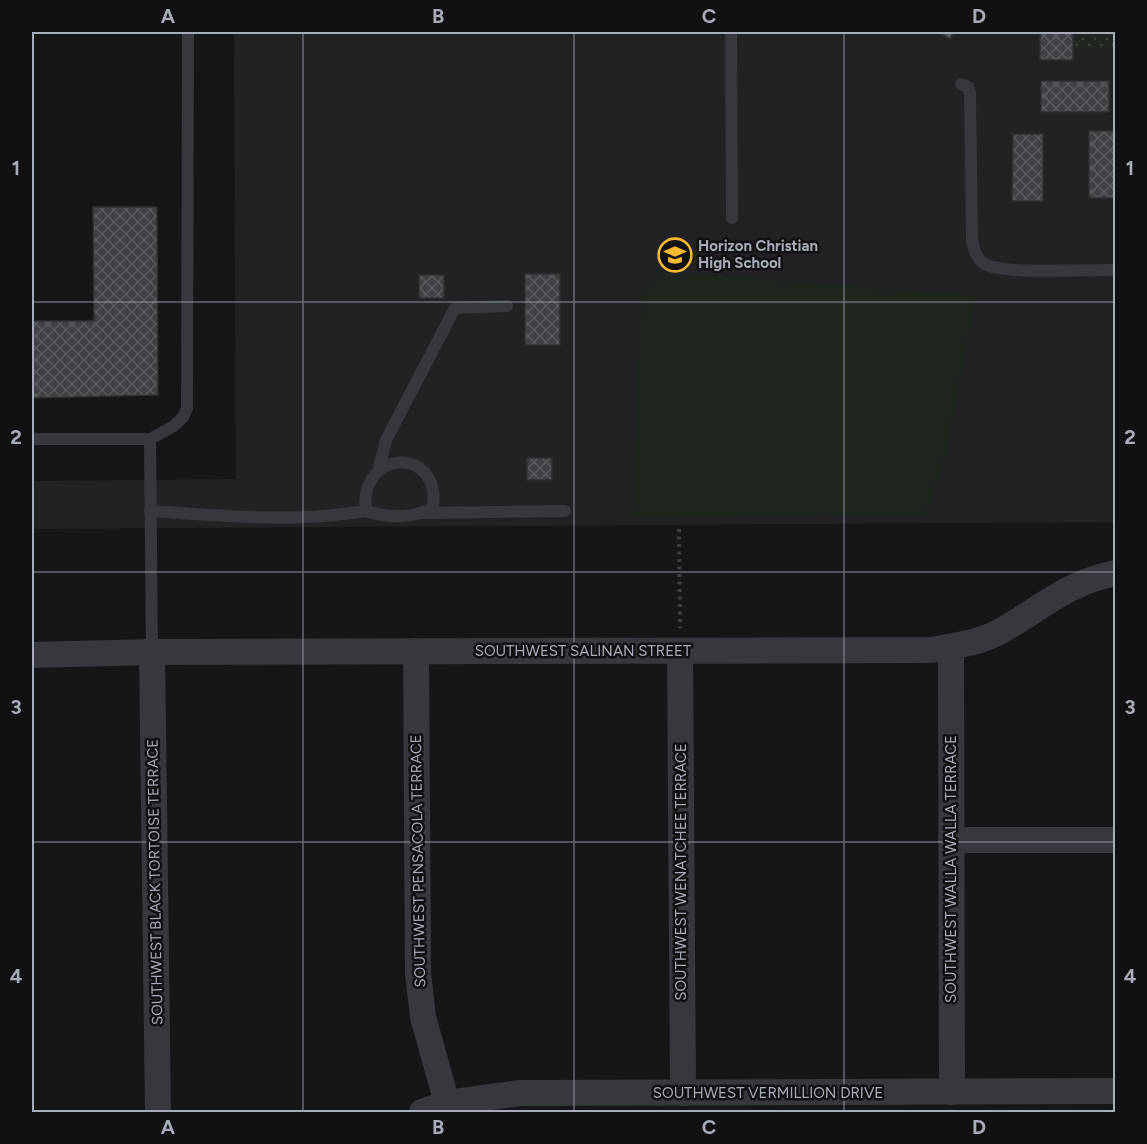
<svg xmlns="http://www.w3.org/2000/svg" width="1147" height="1144" viewBox="0 0 1147 1144" font-family="Figtree,sans-serif">
  <style>
    .built { fill: #222225 }
    .grass { fill: #1e261f }
    .park { fill: url(#park-dots) }
    .building { fill: url(#building-cross-hatch); stroke: #303034; stroke-width: 1.5 }
    .lines { fill: none; stroke-linecap: round; stroke-linejoin: round }
    .path { stroke: #3d3f44; stroke-width: 4; stroke-dasharray: 3 4.5; stroke-linecap: butt }
    .service { stroke: #37383d; stroke-width: 12 }
    .minor { stroke: #37383d; stroke-width: 26 }
    .grid { fill: none; stroke: #a7acb8; stroke-width: 1.5; stroke-opacity: 0.55 }
    .labels { text-anchor: middle; stroke-width: 5; stroke-linejoin: round; paint-order: stroke }
    .poi-label { font-size: 15px; font-weight: bold; fill: #a7acb8; stroke: #111113; text-anchor: start }
    .street-label { font-size: 15px; fill: #a7acb8; stroke: #111113 }
    .neatline { fill: none; stroke: #a7acb8; stroke-width: 2 }
    .grid-label { font-size: 20px; text-anchor: middle; font-weight: bold; fill: #a7acb8 }
  </style>
  <defs>
    <pattern id="park-dots" width="8" height="8" patternUnits="userSpaceOnUse" patternTransform="scale(1.5)"><rect width="8" height="8" fill="#1e261f"/><path d="M2 2h.1M6 6h.1" fill="none" stroke="#3c433d" stroke-width="1.8" stroke-linecap="round"/></pattern>
    <pattern id="building-cross-hatch" width="8" height="8" patternUnits="userSpaceOnUse" patternTransform="scale(1.5)"><rect width="8" height="8" fill="#404145"/><path d="M0 0l8 8M0 8l8-8" fill="none" stroke="#595a5e"/></pattern>
  </defs>
  <rect width="100%" height="100%" fill="#161618"/>
  <path class="built" d="M234,32H1115V522L32,529V481L236,479Z"/>
  <path class="grass" d="M660,271L976,296L945,456L925,515L864,516L824,513L786,516L633,517L641,290Z"/>
  <rect class="park" x="1073" y="32" width="42" height="17"/>
  <g class="building">
    <path d="M937,32H954L950,39Z"/>
    <rect x="1040" y="32" width="33" height="28"/>
    <rect x="1041" y="81" width="68" height="31"/>
    <rect x="1089" y="131" width="27" height="67"/>
    <path d="M1013,134H1043V201H1012Z"/>
    <path d="M93,207H157L158,395L32,398V321H94Z"/>
    <rect x="525" y="274" width="35" height="71"/>
    <rect x="419" y="275" width="25" height="23"/>
    <rect x="527" y="458" width="25" height="22"/>
  </g>
  <g class="lines">
    <path class="path" d="M679,529L680,628"/>
    <g class="service">
      <path d="M731,32L732,218"/>
      <path d="M961,84L968,87L970,92L972,240C974,249 976,259 985,264C1001,275 1092,269 1116,270"/>
      <path d="M32,439H150L174,426L183,417L187,408L188,32"/>
      <path d="M150,439L152,652"/>
      <path d="M379,468L386,440L455,308L507,306"/>
      <path d="M150,511C223,516 294,523 366,511C358,449 441,445 433,507C416,519 386,518 366,511"/>
      <path d="M424,513L565,511"/>
    </g>
    <g class="minor">
      <path d="M951,647L952,1092"/>
      <path d="M416,651L418,973L423,1017L447,1103"/>
      <path d="M680,651L683,1093"/>
      <path d="M152,652L158,1112"/>
      <path d="M32,655L152,652L931,650C955,646 979,643 1001,631C1043,607 1066,583 1116,573"/>
      <path d="M951,840H1116"/>
      <path d="M422,1112L447,1103L521,1093L1116,1091"/>
    </g>
  </g>
  <path class="grid" d="M303,32V1112M574,32V1112M844,32V1112M32,302H1116M32,572H1116M32,842H1116"/>
  <defs>
    <symbol id="school-ring" viewBox="-11 -11 22 22"><circle r="9.5" fill="#111113" stroke="#f6b930" stroke-width="1.5"/><path d="M0-5L7-2L0 1L-7-2ZM-4 1L0 2.5L4 1V4Q0 6-4 4Z" fill="#f6b930"/></symbol>
  </defs>
  <g fill-rule="evenodd">
    <use href="#school-ring" x="656" y="236" width="38" height="38"/>
  </g>
  <g class="labels">
    <g class="poi-label">
      <text x="698" y="251">Horizon Christian<tspan x="698" dy="17">High School</tspan></text>
    </g>
    <g class="street-label">
      <text x="583" y="656">SOUTHWEST SALINAN STREET</text>
      <text transform="translate(418 861) rotate(-91)" y="5">SOUTHWEST PENSACOLA TERRACE</text>
      <text transform="translate(951 869) rotate(-90)" y="5">SOUTHWEST WALLA WALLA TERRACE</text>
      <text transform="translate(681 872) rotate(-90)" y="5">SOUTHWEST WENATCHEE TERRACE</text>
      <text transform="translate(155 882) rotate(-91)" y="5">SOUTHWEST BLACK TORTOISE TERRACE</text>
      <text x="768" y="1098">SOUTHWEST VERMILLION DRIVE</text>
    </g>
  </g>
  <rect width="1147" height="1144" fill="none" stroke="#111113" stroke-width="66"/>
  <rect x="33" y="33" width="1081" height="1078" class="neatline"/>
  <g class="grid-label">
    <text x="168" y="23">A</text>
    <text x="438" y="23">B</text>
    <text x="709" y="23">C</text>
    <text x="979" y="23">D</text>
    <text x="16" y="175">1</text>
    <text x="1130" y="175">1</text>
    <text x="16" y="444">2</text>
    <text x="1130" y="444">2</text>
    <text x="16" y="714">3</text>
    <text x="1130" y="714">3</text>
    <text x="16" y="983">4</text>
    <text x="1130" y="983">4</text>
    <text x="168" y="1134">A</text>
    <text x="438" y="1134">B</text>
    <text x="709" y="1134">C</text>
    <text x="979" y="1134">D</text>
  </g>
</svg>
